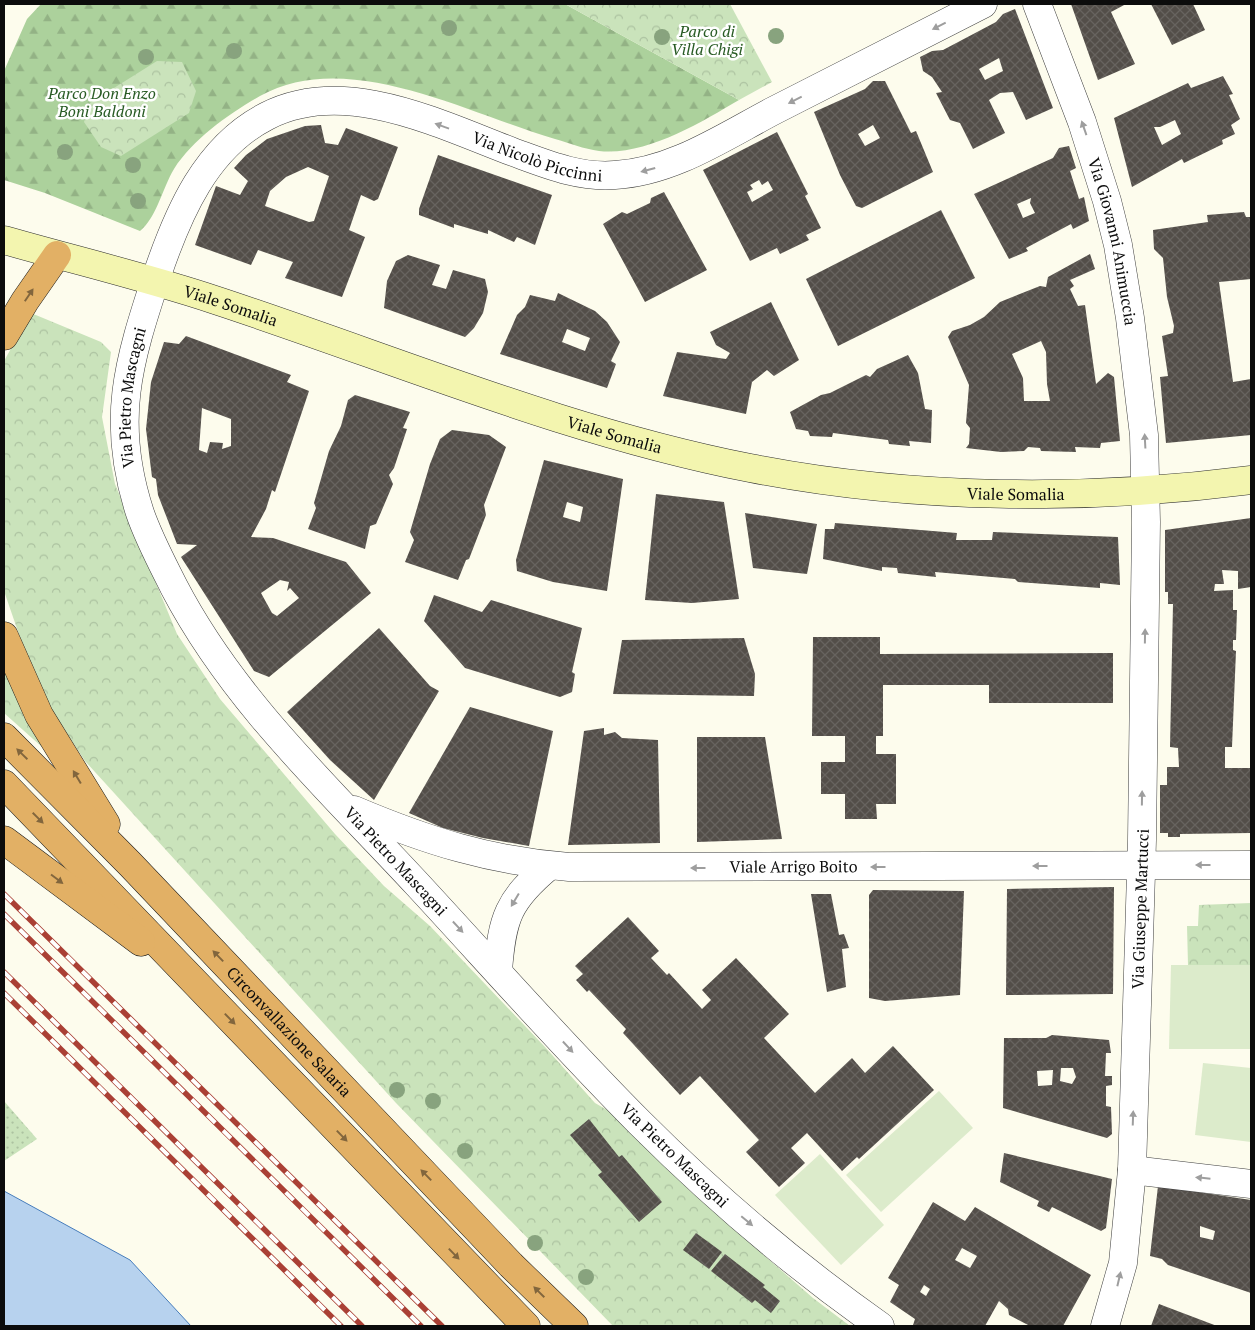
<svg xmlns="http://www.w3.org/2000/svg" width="1255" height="1330" viewBox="0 0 1255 1330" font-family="'PT Serif',serif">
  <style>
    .grass { fill: url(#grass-dots) }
    .forest { fill: url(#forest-firs) }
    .park { fill: url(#park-crowns) }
    .pitch { fill: #dcebcb }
    .water { fill: #b7d2ee; stroke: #477dbc }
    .building { fill: url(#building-cross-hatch); fill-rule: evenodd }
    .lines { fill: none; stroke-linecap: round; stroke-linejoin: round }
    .street-casing { stroke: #3f3f3f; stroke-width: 29 }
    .secondary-casing { stroke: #2e2e2e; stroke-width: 29 }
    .highway-casing { stroke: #1d1d1d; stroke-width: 29 }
    .street { stroke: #fff; stroke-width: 28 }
    .secondary { stroke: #f3f5af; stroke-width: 28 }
    .highway { stroke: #e2b065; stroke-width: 28 }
    .rail-casing { stroke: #aa4035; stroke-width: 5.5 }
    .rail { stroke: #fff; stroke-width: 4; stroke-dasharray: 11; stroke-linecap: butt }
    .tree { fill: #88a37e }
    .oneway { fill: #9e9e9e }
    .oneway2 { fill: #82663d }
    .labels { text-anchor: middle; stroke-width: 5; stroke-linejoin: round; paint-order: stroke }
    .park-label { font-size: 16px; font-style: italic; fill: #285b24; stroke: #fff }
    .street-label { font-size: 16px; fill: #0c0c0c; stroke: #fff }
  </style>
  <defs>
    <pattern id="grass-dots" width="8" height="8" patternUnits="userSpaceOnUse" patternTransform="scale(1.25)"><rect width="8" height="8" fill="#cae3bb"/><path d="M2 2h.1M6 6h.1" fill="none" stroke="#acc2a0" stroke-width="1.8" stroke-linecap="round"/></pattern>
    <pattern id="forest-firs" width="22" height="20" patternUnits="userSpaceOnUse" patternTransform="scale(1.25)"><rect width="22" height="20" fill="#acd19c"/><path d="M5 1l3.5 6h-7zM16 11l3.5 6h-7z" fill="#93b285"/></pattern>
    <pattern id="park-crowns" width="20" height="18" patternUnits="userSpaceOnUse" patternTransform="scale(1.25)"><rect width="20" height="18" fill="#cae3bb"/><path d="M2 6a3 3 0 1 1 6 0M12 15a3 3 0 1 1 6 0" fill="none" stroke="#acc2a0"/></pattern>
    <pattern id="building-cross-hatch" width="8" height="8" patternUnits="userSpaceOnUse" patternTransform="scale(1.25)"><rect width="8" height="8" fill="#534e49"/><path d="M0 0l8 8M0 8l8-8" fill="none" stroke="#67635f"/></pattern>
  </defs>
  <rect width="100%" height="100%" fill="#fdfced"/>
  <path class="grass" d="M4,1101L37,1139L4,1161Z"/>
  <path class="forest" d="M41,4H565L739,100C700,123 646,156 599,151C584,149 569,143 555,139C468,114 348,47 260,96C230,113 193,139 174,169C162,189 157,217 140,231L45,193L4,180V71L27,19Z"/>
  <g class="park">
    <path d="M565,4H730L772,82L739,100Z"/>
    <path d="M157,61L182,62L196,91L189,113L121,156L101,147L84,122L90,103Z"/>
    <path d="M31,313L101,342L111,352L102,417L115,484L177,634L220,699L335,834L384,886L430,926L545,1047L595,1103L623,1119L689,1190L813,1298L850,1326H613L396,1103L85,761L49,706L23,646L4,591V361Z"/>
    <path d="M4,669L42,747L4,713Z"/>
    <path d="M1251,903V965H1188L1187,926H1198L1199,905Z"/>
  </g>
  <g class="pitch">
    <path d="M1171,965H1251V1049H1169Z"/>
    <path d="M1203,1063L1251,1068V1142L1195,1135Z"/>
    <path d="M939,1091L973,1128L881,1212L846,1175Z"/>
    <path d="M820,1154L884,1225L841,1265L775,1195Z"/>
  </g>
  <path class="water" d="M4,1191L130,1260L191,1326H4Z"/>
  <g class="building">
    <path d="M1071,4H1126L1111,12L1135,64L1098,80Z"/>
    <path d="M1151,4H1193L1205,30L1172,45Z"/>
    <path d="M1015,9L1053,108L1026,120L1013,92L1000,93L989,100L1005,133L973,149L960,123L950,120L936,93L942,92L932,77L923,71L920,57L932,51L943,50L996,22L1003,14ZM999,58L1003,71L985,80L979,69Z"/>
    <path d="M1223,76L1233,94L1229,95L1240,119L1231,125L1235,134L1222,140L1223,144L1184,163L1182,159L1132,187L1114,118L1188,83L1191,88ZM1175,120L1181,134L1162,145L1154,127H1160Z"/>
    <path d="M873,81H885L911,133L916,131L933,172L862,208L856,206L840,175L814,112L865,89ZM873,125L880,138L865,146L858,134Z"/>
    <path d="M321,125L325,143L338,145L346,128L398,147L378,199L374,201L361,195L349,230L365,237L342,297L285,278L293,262L258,250L251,265L195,245L216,186L240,195L248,181L234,168L246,155L267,139L305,126ZM308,167L329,176L314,221L309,222L265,206L270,191L286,177Z"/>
    <path d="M777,132L808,194L805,196L821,228L806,235L809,240L780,254L777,248L750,261L703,170ZM759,180L762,185L768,181L773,190L752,202L747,192L753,189L750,185Z"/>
    <path d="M1069,146L1076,168L1070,171L1079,199L1084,197L1089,221L1073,229L1071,224L1026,248L1028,251L1009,259L974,194L1053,158L1059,148ZM1031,198L1030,203L1035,213L1023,218L1017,204Z"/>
    <path d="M438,155L552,195L535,245L517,237L514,242L488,230V234L454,224V228L419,215V209Z"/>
    <path d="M664,192L707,270L645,302L603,224L622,212L627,214L650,203L651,198Z"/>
    <path d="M941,210L975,278L838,346L806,279Z"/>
    <path d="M1244,212L1246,217H1251V279L1219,282L1233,382L1251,379V435L1166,443L1160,377L1168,376L1162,336L1173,333L1174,326L1167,297L1163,258L1154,249L1153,230L1208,222L1207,215Z"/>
    <path d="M1090,254L1095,269L1070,280L1074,286L1070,289L1078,306L1085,305L1096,384L1108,373L1114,377L1120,441L1101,443L1100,448L1075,447L1076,452L1041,451L1040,448L1028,447L1024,451L1001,452L966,448L969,444L970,428L966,423L969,385L948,337L952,331L970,325L984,317L1000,302L1040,286L1046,287L1048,277ZM1041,341L1046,352L1047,384L1050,401H1024L1023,378L1012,354Z"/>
    <path d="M408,255L440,265L432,285L446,289L453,270L485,279L488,292L483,313L474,328L465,337L384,308L387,281L396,261Z"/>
    <path d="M558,293L595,311L607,322L620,342L611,361L616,364L607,388L500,354L517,315L525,307L530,295L555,301ZM567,329L590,338L585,351L562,342Z"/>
    <path d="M771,302L799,360L774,376L767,370L752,382L746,414L663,396L677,352L726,359L730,353L716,345L710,332Z"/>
    <path d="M186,336L291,375L287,382L309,391L275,492L272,490L266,509L251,537L273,538L346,562L371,593L269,677L254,671L181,557L197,545L177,544L158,495L156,479L152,477L146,429L151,382L164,342L179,344ZM202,408L231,419V446L222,449L223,443L210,442L207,453L199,450ZM280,580L289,582L287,591L290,588L299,598L277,616L272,613L261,593Z"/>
    <path d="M908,355L918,373L925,409L932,410L931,443L909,441L910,446L889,444L888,440L833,433L832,437L810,436L808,431L796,429L790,412L821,395L830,393L866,375L870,377L877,369Z"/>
    <path d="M355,395L410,412L403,428L407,429L394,468L389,475L393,484L376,524L370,526L365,549L308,529L316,508L314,503L329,451L341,426L348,400Z"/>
    <path d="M452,430L489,435L506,447L484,505L486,515L469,559L466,560L458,580L405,562L414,540L410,532L430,464L440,439Z"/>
    <path d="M544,460L623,479L607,591L553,582L517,571L516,560ZM567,502L583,507L580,522L563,517Z"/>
    <path d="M656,494L724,502L739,599L692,603L645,600Z"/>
    <path d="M745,513L817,524L807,574L753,568Z"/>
    <path d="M1251,518V587L1238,589V571L1222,570L1224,584H1215L1214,591L1233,590V610H1237L1236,640H1233V650L1236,651L1232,747H1225V768H1251V833L1180,834V837H1168V833H1160V785H1167V767H1179L1178,748L1170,747L1173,604H1168V592H1165V530Z"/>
    <path d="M835,523L957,533L956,540H992L993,532L1118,537L1120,585L1100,583V588L1018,582L1015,579L935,572L936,577L898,573L897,568L882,567V571L823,559L825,529H834Z"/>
    <path d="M434,595L482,612L491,600L582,628L572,672L575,674L572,692L560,697L465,668L424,621Z"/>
    <path d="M379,628L430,686L439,691L374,800L330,760L287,712Z"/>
    <path d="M813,637H880V654L1113,653V703H989V685H883V736H876V754H896V804H876L877,819H845V794H821V762H845V736H812Z"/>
    <path d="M744,638L755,674L754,696L613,694L622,640Z"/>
    <path d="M470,707L553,731L529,846L483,838L443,828L409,813Z"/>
    <path d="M604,728V735L615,732L622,738L658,740L660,843L568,845L584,731Z"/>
    <path d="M697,737H765L782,839L697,842Z"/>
    <path d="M1114,887L1113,994L1006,995L1007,889Z"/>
    <path d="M873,890L964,891L960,995L885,1001L869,998V895Z"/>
    <path d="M811,894H831L839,935L844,934L849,948L842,949L846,987L827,992Z"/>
    <path d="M628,917L659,951L651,958L667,975L669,973L702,1009L711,1000L702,990L736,958L789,1014L764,1038L815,1093L852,1058L865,1073L893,1046L934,1090L859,1159L857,1157L842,1171L807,1133L791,1148L805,1163L779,1187L746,1152L759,1140L700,1076L680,1095L623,1033L626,1029L589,990L587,992L576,980L583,974L575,966Z"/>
    <path d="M1052,1035L1109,1040L1111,1053H1106L1105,1076H1112V1085L1106,1086V1106L1111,1107L1112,1134L1107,1138L1003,1108L1004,1038H1046ZM1061,1068H1073L1076,1077L1072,1084L1060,1081ZM1053,1070L1052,1085L1038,1086L1037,1071Z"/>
    <path d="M589,1119L619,1157L622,1155L662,1202L639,1222L598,1175L602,1172L570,1135Z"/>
    <path d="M1004,1153L1112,1179L1106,1228L1101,1231L1052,1207L1049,1212L1037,1206L1039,1201L1000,1182Z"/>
    <path d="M1158,1186L1251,1200V1293L1168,1265L1162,1259L1150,1256ZM1200,1226L1215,1231L1213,1240L1200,1237Z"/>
    <path d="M933,1202L965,1221L975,1207L1091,1275L1063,1326H1030L1009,1315L1008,1309L999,1301L985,1326L913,1325L915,1319L890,1302L899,1285L888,1278ZM962,1248L977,1256L970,1268L955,1260ZM924,1285L930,1289L926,1296L920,1292Z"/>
    <path d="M696,1233L722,1252L709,1269L683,1250Z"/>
    <path d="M725,1254L765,1285L763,1287L780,1301L771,1313L755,1300L752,1303L711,1271Z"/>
    <path d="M1159,1304L1217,1326H1151Z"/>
  </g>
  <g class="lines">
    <defs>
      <g id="street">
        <path id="s1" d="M1037,4L1082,122L1107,201L1118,245L1130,318L1144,435L1146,522L1142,840L1132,1170L1123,1263L1105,1326"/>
        <path id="s2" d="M354,810C427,841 491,861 569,867L1251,865"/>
        <path d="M498,971C502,918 508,900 549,866"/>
        <path d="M1132,1170L1251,1184"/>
        <path id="s3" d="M880,1326C795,1266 714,1197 640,1123C563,1046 491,964 417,884C330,790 234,702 174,587C162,563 149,539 140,513C110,421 128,363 157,275C178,213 206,147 267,116C345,76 439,124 513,152C546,164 579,178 615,175C673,172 725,136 775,110C845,75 914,39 983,4"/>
      </g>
      <g id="secondary">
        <path id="s4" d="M4,240C74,260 146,277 215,300C392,358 566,432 750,468C912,500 1088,501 1251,480"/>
      </g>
      <g id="highway">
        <path d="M4,336L25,301L57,255"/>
        <path d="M4,636L39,715L106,824"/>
        <path id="s5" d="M4,737L130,864L511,1265L574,1326"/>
        <path d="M4,784L526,1326"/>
        <path d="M4,840L141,942"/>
      </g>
    </defs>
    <use href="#street" class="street-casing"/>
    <use href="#secondary" class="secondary-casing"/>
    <use href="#highway" class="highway-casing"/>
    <use href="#street" class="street"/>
    <use href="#secondary" class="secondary"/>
    <use href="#highway" class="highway"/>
    <defs>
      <g id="rail">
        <path d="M4,894L442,1326"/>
        <path d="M4,914L421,1326"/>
        <path d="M4,972L362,1326"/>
        <path d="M4,993L341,1326"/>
      </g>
    </defs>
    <use href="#rail" class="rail-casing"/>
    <use href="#rail" class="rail"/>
  </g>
  <g class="tree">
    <circle cx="449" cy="28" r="8"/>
    <circle cx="776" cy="36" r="8"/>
    <circle cx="662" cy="37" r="8"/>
    <circle cx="234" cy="51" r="8"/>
    <circle cx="146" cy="57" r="8"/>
    <circle cx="65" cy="152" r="8"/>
    <circle cx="133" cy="165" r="8"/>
    <circle cx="138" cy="201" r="8"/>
    <circle cx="397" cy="1090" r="8"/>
    <circle cx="433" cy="1101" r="8"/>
    <circle cx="465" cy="1151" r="8"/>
    <circle cx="535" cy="1243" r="8"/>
    <circle cx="586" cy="1277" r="8"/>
  </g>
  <defs><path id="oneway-solid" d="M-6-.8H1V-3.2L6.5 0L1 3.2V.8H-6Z" transform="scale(1.25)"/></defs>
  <g class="oneway">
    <use href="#oneway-solid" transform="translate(939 26) rotate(153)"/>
    <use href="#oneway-solid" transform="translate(795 100) rotate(153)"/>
    <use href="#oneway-solid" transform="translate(442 126) rotate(-160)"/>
    <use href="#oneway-solid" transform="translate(1084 128) rotate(-109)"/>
    <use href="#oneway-solid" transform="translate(648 170) rotate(165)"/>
    <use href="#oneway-solid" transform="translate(1145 441) rotate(-93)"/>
    <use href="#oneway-solid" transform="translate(1145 636) rotate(-89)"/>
    <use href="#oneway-solid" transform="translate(1142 798) rotate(-89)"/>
    <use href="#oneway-solid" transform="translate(1203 865) rotate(180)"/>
    <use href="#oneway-solid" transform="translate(1040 866) rotate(180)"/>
    <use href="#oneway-solid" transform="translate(878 867) rotate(180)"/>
    <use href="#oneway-solid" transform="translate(698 868) rotate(180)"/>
    <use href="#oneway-solid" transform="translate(515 900) rotate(121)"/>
    <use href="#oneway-solid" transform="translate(458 927) rotate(47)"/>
    <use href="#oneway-solid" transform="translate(568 1047) rotate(47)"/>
    <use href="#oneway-solid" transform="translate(1133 1118) rotate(-88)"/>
    <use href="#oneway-solid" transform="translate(1203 1178) rotate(-174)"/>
    <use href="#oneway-solid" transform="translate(747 1221) rotate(40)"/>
    <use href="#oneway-solid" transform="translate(1119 1279) rotate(-77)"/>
  </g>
  <g class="oneway2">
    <use href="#oneway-solid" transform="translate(29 295) rotate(-56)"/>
    <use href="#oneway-solid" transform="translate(22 754) rotate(-136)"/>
    <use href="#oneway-solid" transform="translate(77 777) rotate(-121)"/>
    <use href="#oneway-solid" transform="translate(38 818) rotate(45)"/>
    <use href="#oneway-solid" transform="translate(57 879) rotate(37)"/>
    <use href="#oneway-solid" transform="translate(218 956) rotate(-134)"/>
    <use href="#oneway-solid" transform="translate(230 1019) rotate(46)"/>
    <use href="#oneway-solid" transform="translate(342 1136) rotate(46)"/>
    <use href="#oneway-solid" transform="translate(426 1175) rotate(-134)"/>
    <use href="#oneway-solid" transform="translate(454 1254) rotate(46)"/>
    <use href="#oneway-solid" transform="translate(539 1292) rotate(-135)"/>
  </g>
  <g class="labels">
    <g class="park-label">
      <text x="707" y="37">Parco di<tspan x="707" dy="18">Villa Chigi</tspan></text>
      <text x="102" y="99">Parco Don Enzo<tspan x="102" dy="18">Boni Baldoni</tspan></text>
    </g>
    <g class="street-label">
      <text dy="6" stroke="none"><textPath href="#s3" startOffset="1832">Via Nicolò Piccinni</textPath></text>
      <text dy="6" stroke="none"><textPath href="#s1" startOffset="250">Via Giovanni Animuccia</textPath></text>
      <text dy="6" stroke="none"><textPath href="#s4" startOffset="236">Viale Somalia</textPath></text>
      <text dy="6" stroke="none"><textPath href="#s3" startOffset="1226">Via Pietro Mascagni</textPath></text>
      <text dy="6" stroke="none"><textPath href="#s4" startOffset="641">Viale Somalia</textPath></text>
      <text dy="6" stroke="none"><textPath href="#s4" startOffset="1048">Viale Somalia</textPath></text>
      <text transform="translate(396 861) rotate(47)" y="6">Via Pietro Mascagni</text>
      <text dy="6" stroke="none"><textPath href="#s2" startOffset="448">Viale Arrigo Boito</textPath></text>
      <text transform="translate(1140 909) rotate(-88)" y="6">Via Giuseppe Martucci</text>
      <text dy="6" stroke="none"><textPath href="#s5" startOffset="410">Circonvallazione Salaria</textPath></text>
      <text transform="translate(675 1155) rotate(44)" y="6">Via Pietro Mascagni</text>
    </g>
  </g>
  <rect width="1255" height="1330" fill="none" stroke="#0c0c0c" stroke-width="10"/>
</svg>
